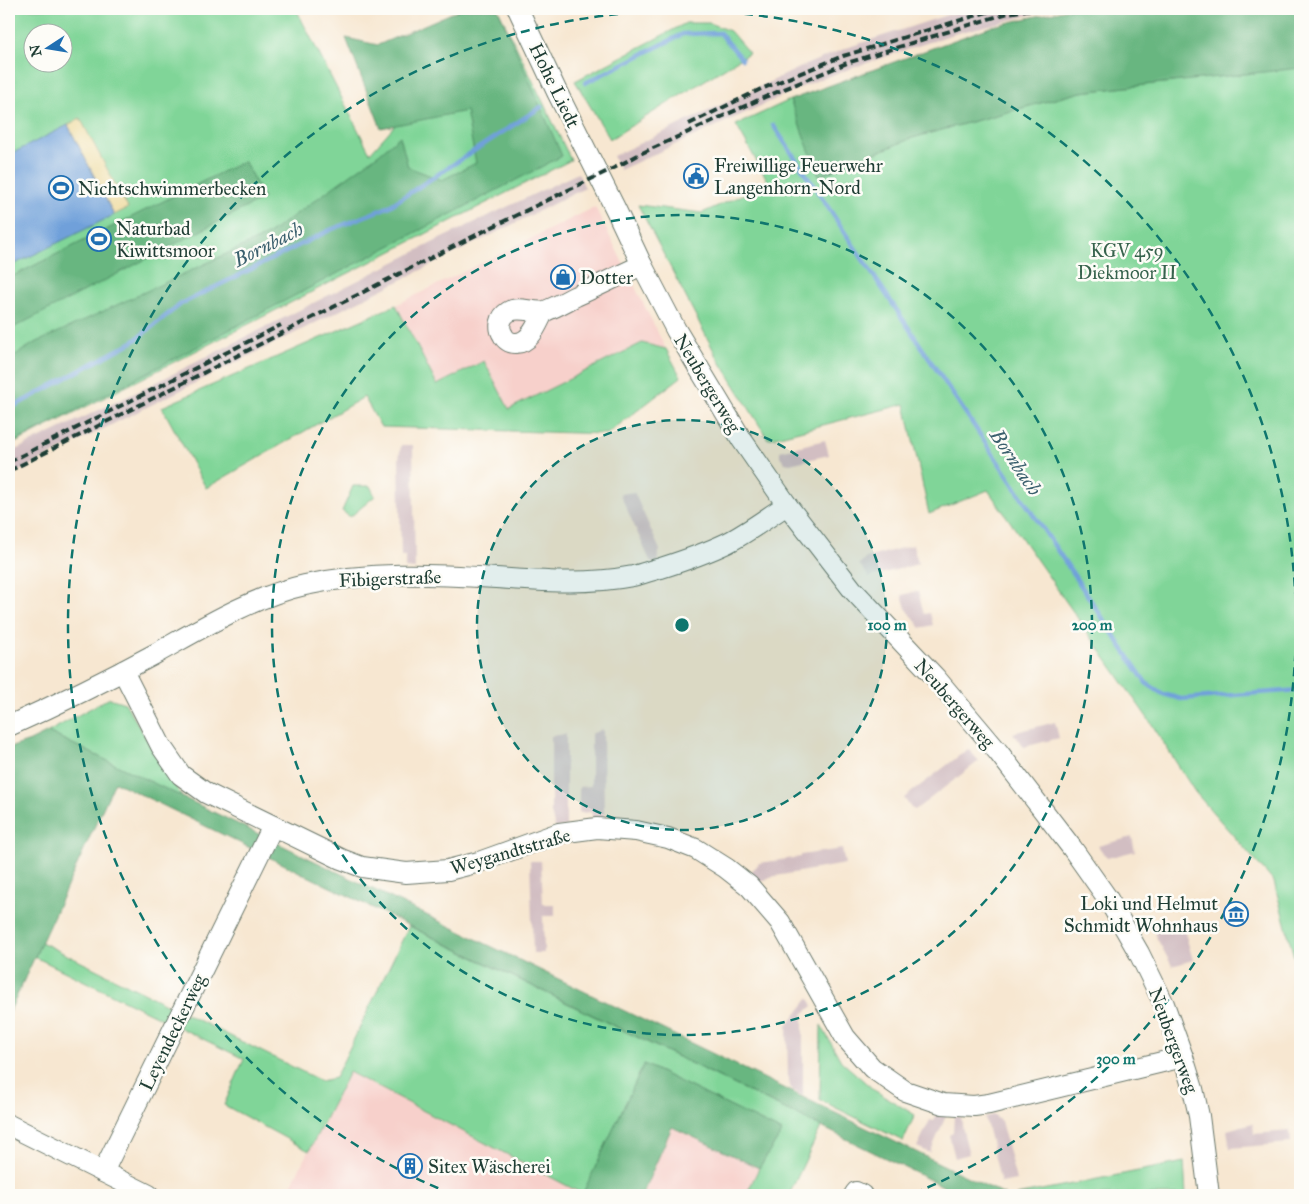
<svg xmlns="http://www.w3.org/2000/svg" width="1309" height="1204" viewBox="0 0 1309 1204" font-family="'IM FELL Great Primer',serif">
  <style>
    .built { fill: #f7d0cb }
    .industrial { fill: #d2bec2 }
    .green { fill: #80d598; stroke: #508966; fill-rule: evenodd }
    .forest { fill: #68b680; stroke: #447a5a }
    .sand { fill: #eeda9e; stroke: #868c69 }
    .water { fill: #70a0da; stroke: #486e87 }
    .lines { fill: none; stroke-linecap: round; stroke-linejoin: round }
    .stream { stroke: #70a0da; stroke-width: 4.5 }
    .minor-casing { stroke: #6b786b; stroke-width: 22 }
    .minor { stroke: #fff; stroke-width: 20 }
    .rail { stroke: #1f3d34; stroke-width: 4; stroke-dasharray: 8 4; stroke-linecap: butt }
    .ring { fill: none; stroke: #0f766e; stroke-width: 2.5; stroke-dasharray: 9 6 }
    .labels { text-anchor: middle; stroke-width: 5; stroke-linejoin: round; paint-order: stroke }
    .street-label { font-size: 19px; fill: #1f3d34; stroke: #fdfcf7 }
    .poi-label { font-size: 19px; fill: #1f3d34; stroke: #fdfcf7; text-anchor: start }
    .park-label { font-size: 19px; fill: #37634d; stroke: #fdfcf7 }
    .water-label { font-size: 20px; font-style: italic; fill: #3b606e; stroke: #fdfcf7 }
    .centre { fill: #0f766e; stroke: #fdfcf7; stroke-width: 2.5 }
    .ring-label { font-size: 15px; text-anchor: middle; font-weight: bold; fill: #0f766e; stroke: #fdfcf7; stroke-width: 5; stroke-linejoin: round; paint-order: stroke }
  </style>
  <rect width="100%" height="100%" fill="#fdfcf7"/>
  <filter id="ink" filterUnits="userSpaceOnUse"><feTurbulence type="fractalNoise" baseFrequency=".02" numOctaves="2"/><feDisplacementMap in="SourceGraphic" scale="10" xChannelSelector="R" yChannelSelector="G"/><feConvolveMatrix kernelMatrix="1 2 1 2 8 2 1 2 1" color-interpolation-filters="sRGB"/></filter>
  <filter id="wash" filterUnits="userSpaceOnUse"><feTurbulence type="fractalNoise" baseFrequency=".0096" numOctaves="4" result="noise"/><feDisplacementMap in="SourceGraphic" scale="20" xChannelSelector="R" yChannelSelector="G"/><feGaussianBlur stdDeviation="1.12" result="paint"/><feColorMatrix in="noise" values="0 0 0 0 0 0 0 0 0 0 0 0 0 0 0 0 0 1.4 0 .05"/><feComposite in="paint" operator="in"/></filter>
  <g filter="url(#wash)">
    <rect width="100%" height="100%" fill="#f7e7d1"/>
    <g class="built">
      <path d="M595,207L666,349L641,343L509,409L437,385L396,305Z"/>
      <path d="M349,1071L583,1194L582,1195H286Z"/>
      <path d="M671,1127L759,1168L746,1195H640Z"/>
    </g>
    <g class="industrial">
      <path d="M975,9H1054L953,34L820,79L672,146L620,170L613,156L810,63L849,47L947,15Z"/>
      <path d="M578,173L585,188L9,476V453L145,388L442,238Z"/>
      <path d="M825,440L829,455L790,464L785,463L780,456V451Z"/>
      <path d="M401,445H413L415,569L405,568V556H401L399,459Z"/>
      <path d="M634,492L660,550L658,556L659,561L651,563L620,494Z"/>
      <path d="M913,545L918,564L869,577L859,564L866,558Z"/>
      <path d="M918,591L924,614L930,613L933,625L921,628L906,608L902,595Z"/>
      <path d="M1055,722L1059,738L1024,747L1013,733Z"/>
      <path d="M603,729L604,824H595L591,812L579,813V787L591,786V734Z"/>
      <path d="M566,734V826L555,828L551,813V736Z"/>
      <path d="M968,749L979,761L915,810L911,808L904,798Z"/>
      <path d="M1132,837L1135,851L1107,858L1098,846Z"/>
      <path d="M842,849L845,864L770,877L758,884L749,874L759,863L801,857V855Z"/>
      <path d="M530,861H541L543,904H555V916H543L544,953H533Z"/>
      <path d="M1183,926L1193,960L1172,966L1154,933Z"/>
      <path d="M809,998L813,1006L803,1014V1096L792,1090L788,1082L787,1026Z"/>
      <path d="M937,1115L946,1116L930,1153L917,1147L930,1120L934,1121Z"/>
      <path d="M993,1115L1001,1121L1016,1180L1001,1183L985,1117Z"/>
      <path d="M954,1116L961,1117L963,1131L969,1154L955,1158L949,1135L953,1133Z"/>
      <path d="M1253,1123L1254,1134L1290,1131L1291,1143L1230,1148L1227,1130Z"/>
    </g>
    <g class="green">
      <path d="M9,9H296L370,153L498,9L571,160L9,446ZM32,32H62V62H32Z"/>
      <path d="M686,23H709L730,31L749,53L610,139L575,81Z"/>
      <path d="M1297,68H1300V979L1274,882L1195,792L1151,723L988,490L929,514L905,404L768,439L716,355L638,205L702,213L769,183L736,125L790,100L820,176L912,138L1081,92Z"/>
      <path d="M396,305L437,385L484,361L509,409L642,343L666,349L681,377L607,434L381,427L364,397L206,488L162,407Z"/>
      <path d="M353,486H370L375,496L350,517L342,511Z"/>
      <path d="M109,698L125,703L182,797L48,732Z"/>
      <path d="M409,926L821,1127L789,1195H746L759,1168L782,1132L644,1064L583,1194L349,1072L309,1151L224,1105L244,1059L35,957L41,942L321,1081L335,1078Z"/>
      <path d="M821,1025L841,1061L874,1090L915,1115L903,1141L820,1100Z"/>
      <path d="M1184,1162L1186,1195H1016Z"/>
    </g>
    <g class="forest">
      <path d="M461,9H498L562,156L9,445V359L33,344L267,235L379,154L400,136L408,167L442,180L476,163L466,111L381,128L346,38L378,45Z"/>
      <path d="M1068,9H1300V68L1081,92L912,138L819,176L790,100L993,26Z"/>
      <path d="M244,161L264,198L9,330V278Z"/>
      <path d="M48,732L1005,1195H961L115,782L9,1013V748L30,741Z"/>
      <path d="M644,1064L782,1132L759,1168L672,1127L642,1195H582Z"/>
    </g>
    <path class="sand" d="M80,118L128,208L114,215L68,125Z"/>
    <path class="water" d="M68,125L114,215L9,267V155Z"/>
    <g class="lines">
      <g class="stream">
        <path d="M585,83L683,34L720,33L742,59"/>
        <path d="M773,125L1146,683L1163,694L1181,699L1300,690"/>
        <path d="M9,409L134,341L181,304L330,230L388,207L541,107"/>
      </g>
    </g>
  </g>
  <g filter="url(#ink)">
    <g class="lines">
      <defs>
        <g id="minor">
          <path d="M518,9L557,92L616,210L642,265L676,330L742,440L787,505L852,589L935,677L999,753L1072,848L1108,899L1139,953L1164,1004L1183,1057L1193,1089L1199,1116L1209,1195"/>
          <path d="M544,311C538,322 531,344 515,343C510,343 505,340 503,335C498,328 500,317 508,312C519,305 534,314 545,311C556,307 566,301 576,296C598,286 620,275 642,265"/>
          <path d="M123,671L161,746L181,775L206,793L341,859L362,867L406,873L448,870L479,862L559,833L597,828L636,831L668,838L696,849L726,868L749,886L780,922L845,1037L872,1068L905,1091L943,1104L974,1106L989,1104L1183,1057"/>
          <path d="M9,726C58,704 107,680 155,654C200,629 254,596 305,585C371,571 430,574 496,578C542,581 587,585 633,576C642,574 652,570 661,568C683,561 706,553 727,543C747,533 768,517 787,505"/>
          <path d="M9,1125L149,1195"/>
          <path d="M103,1172L273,826"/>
          <path d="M854,1195L856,1192L862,1195"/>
        </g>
      </defs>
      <use href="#minor" class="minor-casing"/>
      <use href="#minor" class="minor"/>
      <g class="rail">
        <path d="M689,124L761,89L843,56L997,9"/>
        <path d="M9,462L281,325"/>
        <path d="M9,471L486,230L618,166L640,154L765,97L847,63L1008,13L1032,9"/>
      </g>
    </g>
  </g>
  <circle cx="682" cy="625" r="205" fill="#0f766e" fill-opacity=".12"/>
  <g class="ring">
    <circle cx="682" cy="625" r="205"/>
    <circle cx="682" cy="625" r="410"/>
    <path d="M452 1194A614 614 0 1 1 912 1194"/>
  </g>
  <defs>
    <symbol id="civic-ring" viewBox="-11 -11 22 22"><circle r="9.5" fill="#fdfcf7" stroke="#1f6fb2" stroke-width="1.5"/><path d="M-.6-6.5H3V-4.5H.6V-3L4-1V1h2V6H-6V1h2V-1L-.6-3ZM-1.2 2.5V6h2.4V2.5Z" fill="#1f6fb2"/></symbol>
    <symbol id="stadium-ring" viewBox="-11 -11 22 22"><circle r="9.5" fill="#fdfcf7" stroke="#1f6fb2" stroke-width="1.5"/><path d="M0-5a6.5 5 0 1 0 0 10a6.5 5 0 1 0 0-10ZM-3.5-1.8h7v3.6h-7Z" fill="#1f6fb2"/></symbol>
    <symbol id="shop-ring" viewBox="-11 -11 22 22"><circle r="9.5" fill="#fdfcf7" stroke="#1f6fb2" stroke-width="1.5"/><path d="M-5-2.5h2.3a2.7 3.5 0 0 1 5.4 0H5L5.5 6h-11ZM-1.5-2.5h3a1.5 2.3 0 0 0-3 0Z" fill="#1f6fb2"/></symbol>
    <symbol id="museum-ring" viewBox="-11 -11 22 22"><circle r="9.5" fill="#fdfcf7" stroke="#1f6fb2" stroke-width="1.5"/><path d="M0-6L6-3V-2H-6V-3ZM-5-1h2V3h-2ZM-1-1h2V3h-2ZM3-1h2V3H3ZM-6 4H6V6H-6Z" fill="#1f6fb2"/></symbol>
    <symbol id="building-ring" viewBox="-11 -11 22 22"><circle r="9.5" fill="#fdfcf7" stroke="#1f6fb2" stroke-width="1.5"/><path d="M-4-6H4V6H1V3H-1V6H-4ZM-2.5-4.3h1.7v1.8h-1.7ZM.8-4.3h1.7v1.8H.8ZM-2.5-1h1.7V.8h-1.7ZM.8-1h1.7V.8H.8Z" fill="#1f6fb2"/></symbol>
  </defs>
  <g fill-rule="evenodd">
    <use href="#civic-ring" x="682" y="162" width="28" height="28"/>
    <use href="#stadium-ring" x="47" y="174" width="28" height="28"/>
    <use href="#stadium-ring" x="85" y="225" width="28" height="28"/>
    <use href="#shop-ring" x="549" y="263" width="28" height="28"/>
    <use href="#museum-ring" x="1222" y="900" width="28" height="28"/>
    <use href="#building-ring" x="396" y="1152" width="28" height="28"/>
  </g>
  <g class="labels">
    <g class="street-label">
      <text transform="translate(555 85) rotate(64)" y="7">Hohe Liedt</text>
      <text transform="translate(708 383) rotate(59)" y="7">Neubergerweg</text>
      <text transform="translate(390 578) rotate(-2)" y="7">Fibigerstraße</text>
      <text transform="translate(955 703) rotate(49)" y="7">Neubergerweg</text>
      <text transform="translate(510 851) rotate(-16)" y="7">Weygandtstraße</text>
      <text transform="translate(172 1032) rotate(-64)" y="7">Leyendeckerweg</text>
      <text transform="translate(1174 1040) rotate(70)" y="7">Neubergerweg</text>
    </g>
    <g class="poi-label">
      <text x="714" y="172">Freiwillige Feuerwehr<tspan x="714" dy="22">Langenhorn-Nord</tspan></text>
      <text x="78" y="195">Nichtschwimmerbecken</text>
      <text x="116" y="235">Naturbad<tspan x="116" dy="22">Kiwittsmoor</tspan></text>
      <text x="580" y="284">Dotter</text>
      <text x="1218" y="910" text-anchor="end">Loki und Helmut<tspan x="1218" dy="22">Schmidt Wohnhaus</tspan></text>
      <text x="428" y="1173">Sitex Wäscherei</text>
    </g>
    <g class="park-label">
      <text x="1127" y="257">KGV 459<tspan x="1127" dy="22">Diekmoor II</tspan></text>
    </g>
    <g class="water-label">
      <text transform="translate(268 244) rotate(-27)" y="7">Bornbach</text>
      <text transform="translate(1016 462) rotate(56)" y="7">Bornbach</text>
    </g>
  </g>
  <circle cx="682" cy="625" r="8" class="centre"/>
  <g class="ring-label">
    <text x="887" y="630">100 m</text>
    <text x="1092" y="630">200 m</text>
    <text x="1116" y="1064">300 m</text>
  </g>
  <rect width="1309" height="1204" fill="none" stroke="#fdfcf7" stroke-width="30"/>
  <g transform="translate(48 48) rotate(258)"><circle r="24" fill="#fdfcf7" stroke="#a4b0a9"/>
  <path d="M0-4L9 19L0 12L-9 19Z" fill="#1f6fb2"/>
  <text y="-8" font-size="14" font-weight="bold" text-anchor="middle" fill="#1f3d34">N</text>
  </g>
</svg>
